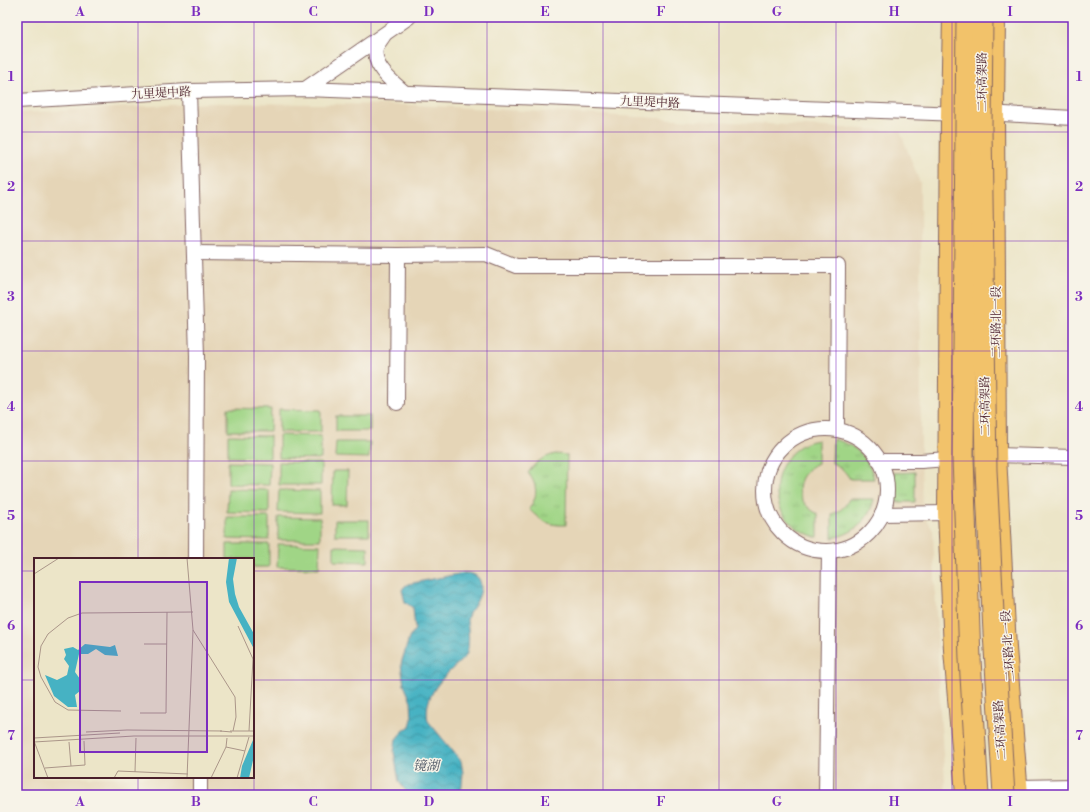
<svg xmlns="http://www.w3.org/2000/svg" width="1090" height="812" viewBox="0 0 1090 812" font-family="'Libre Bodoni','Noto Serif SC',serif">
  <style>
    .built { fill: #e5d5b7; fill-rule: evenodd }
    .grass { fill: url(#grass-tufts); stroke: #757a58 }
    .garden { fill: #a0d586; stroke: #757a58 }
    .water { fill: url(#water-waves); stroke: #486877 }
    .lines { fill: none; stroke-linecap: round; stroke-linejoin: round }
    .minor-casing { stroke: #836462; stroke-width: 16 }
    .major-casing { stroke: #836462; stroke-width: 20 }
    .minor { stroke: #fff; stroke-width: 14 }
    .major { stroke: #f2c26a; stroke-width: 18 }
    .highway-bridge-casing { stroke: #836462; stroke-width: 23; stroke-linecap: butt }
    .highway-bridge { stroke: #f2c26a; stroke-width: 21 }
    .grid { fill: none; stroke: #7b2cbf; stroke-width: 1; stroke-opacity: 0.55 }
    .labels { text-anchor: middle; stroke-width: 3; stroke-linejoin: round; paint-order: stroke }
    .street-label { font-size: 12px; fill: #4a1f2b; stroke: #f7f3e8 }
    .water-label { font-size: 13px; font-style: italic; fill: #495260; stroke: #f7f3e8 }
    .inset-road { fill: none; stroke: #ab9689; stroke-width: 1 }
    .view { fill: #7b2cbf; fill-opacity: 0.15; stroke: #7b2cbf; stroke-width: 2 }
    .inset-edge { fill: none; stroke: #4a1f2b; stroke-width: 2 }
    .neatline { fill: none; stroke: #7b2cbf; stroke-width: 1.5 }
    .grid-label { font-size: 13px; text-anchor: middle; font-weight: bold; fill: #7b2cbf }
  </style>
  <defs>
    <pattern id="grass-tufts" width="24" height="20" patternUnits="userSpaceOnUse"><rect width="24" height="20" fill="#a0d586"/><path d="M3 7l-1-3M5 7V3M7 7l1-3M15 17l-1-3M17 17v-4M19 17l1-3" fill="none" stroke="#8bb674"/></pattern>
    <pattern id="water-waves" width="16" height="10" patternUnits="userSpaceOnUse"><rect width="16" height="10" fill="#46b2c3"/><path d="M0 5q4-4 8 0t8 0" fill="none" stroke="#3c909f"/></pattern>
  </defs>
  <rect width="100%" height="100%" fill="#f7f3e8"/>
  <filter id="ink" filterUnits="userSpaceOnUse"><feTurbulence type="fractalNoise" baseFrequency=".025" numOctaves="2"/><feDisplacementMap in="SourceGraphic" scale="8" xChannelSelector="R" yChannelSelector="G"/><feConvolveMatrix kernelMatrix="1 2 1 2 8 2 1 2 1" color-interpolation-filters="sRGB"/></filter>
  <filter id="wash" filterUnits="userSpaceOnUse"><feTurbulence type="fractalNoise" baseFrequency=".012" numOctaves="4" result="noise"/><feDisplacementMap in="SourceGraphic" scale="16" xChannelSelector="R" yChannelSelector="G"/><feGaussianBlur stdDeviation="0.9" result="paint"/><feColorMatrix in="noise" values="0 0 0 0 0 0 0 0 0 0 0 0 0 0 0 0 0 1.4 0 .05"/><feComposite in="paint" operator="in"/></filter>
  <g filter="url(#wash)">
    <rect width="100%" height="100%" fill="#ece5c8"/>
    <path class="built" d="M211,103L414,105L900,131L920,183L921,461L923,514L933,530L940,711L946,795H17V113ZM35,559H253V777H35Z"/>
    <g class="grass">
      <path d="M833,439C854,444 869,457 874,479H850C845,471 841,467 832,463Z"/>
      <path d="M818,440V463C793,476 793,501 818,514V537H815C805,533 796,529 789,521C766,497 777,456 806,443C810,441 814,441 818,440Z"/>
      <path d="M555,454L567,455L566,525C550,526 540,521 529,509C538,497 538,485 528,473C536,461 542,458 555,454Z"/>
      <path d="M915,472V502H893V473Z"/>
      <path d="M849,499H874C869,521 854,534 832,538V514C841,511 845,507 849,499Z"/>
    </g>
    <g class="garden">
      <path d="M228,408L271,409L270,431H228Z"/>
      <path d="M279,409L321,410V432H279Z"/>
      <rect x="336" y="416" width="34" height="15"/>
      <path d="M228,435L270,436V458L228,457Z"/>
      <path d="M279,435L321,436V459L279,458Z"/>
      <path d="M336,442H370L369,458L335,457Z"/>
      <path d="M228,462L270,463L269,485L228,484Z"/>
      <path d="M279,462L321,463V485H279Z"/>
      <path d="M333,471H348L347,505H332Z"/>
      <path d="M228,489L269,490V513L227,512Z"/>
      <path d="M279,490L320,491V513L278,512Z"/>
      <path d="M227,517H269V540L227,539Z"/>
      <path d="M278,517L320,518V540H278Z"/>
      <rect x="335" y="520" width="34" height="15"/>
      <path d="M227,544H269V567H253V559H227Z"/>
      <path d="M278,544L320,545L319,568L277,567Z"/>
      <path d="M334,546L368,547V562L334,561Z"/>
    </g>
    <path class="water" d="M463,573C484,572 484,588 476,603C474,608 469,612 468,616C466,620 468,625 468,629C469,638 469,647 466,656C447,674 422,693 428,721L461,761L463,773L461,795H409L399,782L394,752L396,739L402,732L410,726L412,719L411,701L404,685L401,664L409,638L415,629L413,608L405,602L402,590L404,587L408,584Z"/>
  </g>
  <g filter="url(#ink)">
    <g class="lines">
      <defs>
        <g id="minor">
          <path d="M384,35C382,39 377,44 376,48C372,67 392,81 404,92"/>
          <path d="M305,89L409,17"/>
          <path d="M189,91L197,356L196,559"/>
          <path d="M17,101L189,91L305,89L959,114"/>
          <path d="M986,113L1073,118"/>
          <path d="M194,253L398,255L486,254L516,266H838L837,429"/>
          <path d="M397,403L398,255"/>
          <circle cx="826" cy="490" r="61"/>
          <path d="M997,455L1073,457"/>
          <path d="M879,461H921L947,459"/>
          <path d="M882,514L947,513"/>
          <path d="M200,777V795"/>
          <path d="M1019,787L1073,786"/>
          <path d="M826,795L829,551"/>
        </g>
        <g id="major">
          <path d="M952,17L950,115L947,513L953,650L965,795"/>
          <path d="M996,17L995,113L997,455L1007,648L1019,795"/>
        </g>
      </defs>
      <use href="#minor" class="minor-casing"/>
      <use href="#major" class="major-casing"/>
      <use href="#minor" class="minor"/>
      <use href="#major" class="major"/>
      <defs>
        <g id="highway-bridge">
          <path d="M967,17L963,457L970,659L978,795"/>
          <path d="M982,17L981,129L986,470L994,633L1004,795"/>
        </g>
      </defs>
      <use href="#highway-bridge" class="highway-bridge-casing"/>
      <use href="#highway-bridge" class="highway-bridge"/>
    </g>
  </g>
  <path class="grid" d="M138,17V559M254,17V795M371,17V795M487,17V795M603,17V795M719,17V795M836,17V795M952,17V795M17,132H1073M17,241H1073M17,351H1073M17,461H1073M17,571H35M253,571H1073M17,680H35M253,680H1073M138,777V795"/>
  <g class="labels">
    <g class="street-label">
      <text transform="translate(982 82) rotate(-90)" y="4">二环高架路</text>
      <text transform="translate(161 93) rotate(-3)" y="4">九里堤中路</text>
      <text transform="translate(650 102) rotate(2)" y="4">九里堤中路</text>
      <text transform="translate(996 322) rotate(-90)" y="4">二环路北一段</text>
      <text transform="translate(985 406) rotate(-91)" y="4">二环高架路</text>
      <text transform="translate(1008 646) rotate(-94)" y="4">二环路北一段</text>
      <text transform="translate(1000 730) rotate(-94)" y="4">二环高架路</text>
    </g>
    <g class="water-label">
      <text x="426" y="770">镜湖</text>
    </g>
  </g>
  <g transform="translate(34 558)">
    <rect width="220" height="220" fill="#ece5c8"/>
    <path d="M195,0H203L199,21L201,36L205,49L220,76V91L195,44L192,24ZM51,86L76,89L81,87L84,98L71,97L62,91L54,96H45L41,114L46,121V133L41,137L43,149H34L20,138L11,117L23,122L33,117L35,108L30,101L32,97L30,91L39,89L44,92ZM220,167V198L215,220H206L208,208L219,182Z" fill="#46b2c3"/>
    <path class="inset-road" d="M0,16L25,0M204,68L219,101L215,173M159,72L201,139L202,159L199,173M110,86H133M87,153L34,152L21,144L7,119L4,109L7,88L14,76L34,60L48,55L159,54M106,155H132L133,54M186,173L198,174M196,173H220M52,174L93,172L188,173M0,180L86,175M0,183L14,220M0,184L100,178H220M35,184L37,208M192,189L211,193M11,210L51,207L50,183M101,214L102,180M80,220L84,213L154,216M153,220L159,72L153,0M177,220L192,189L193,180M203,220L215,179"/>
    <path class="view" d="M46,24H173V194H46Z"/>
    <rect width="220" height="220" class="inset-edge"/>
  </g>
  <rect width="1090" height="812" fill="none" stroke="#f7f3e8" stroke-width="44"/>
  <rect x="22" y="22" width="1046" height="768" class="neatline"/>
  <g class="grid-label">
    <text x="80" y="16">A</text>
    <text x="196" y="16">B</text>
    <text x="313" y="16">C</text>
    <text x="429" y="16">D</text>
    <text x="545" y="16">E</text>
    <text x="661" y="16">F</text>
    <text x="777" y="16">G</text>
    <text x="894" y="16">H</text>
    <text x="1010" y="16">I</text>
    <text x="11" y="81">1</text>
    <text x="1079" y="81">1</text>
    <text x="11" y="191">2</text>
    <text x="1079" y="191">2</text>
    <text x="11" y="301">3</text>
    <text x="1079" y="301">3</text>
    <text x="11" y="411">4</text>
    <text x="1079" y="411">4</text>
    <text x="11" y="520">5</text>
    <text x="1079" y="520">5</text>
    <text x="11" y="630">6</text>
    <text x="1079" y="630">6</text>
    <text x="11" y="740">7</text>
    <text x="1079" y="740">7</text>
    <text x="80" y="806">A</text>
    <text x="196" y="806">B</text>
    <text x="313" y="806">C</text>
    <text x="429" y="806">D</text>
    <text x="545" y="806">E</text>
    <text x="661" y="806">F</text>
    <text x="777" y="806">G</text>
    <text x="894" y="806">H</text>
    <text x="1010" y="806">I</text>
  </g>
</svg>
